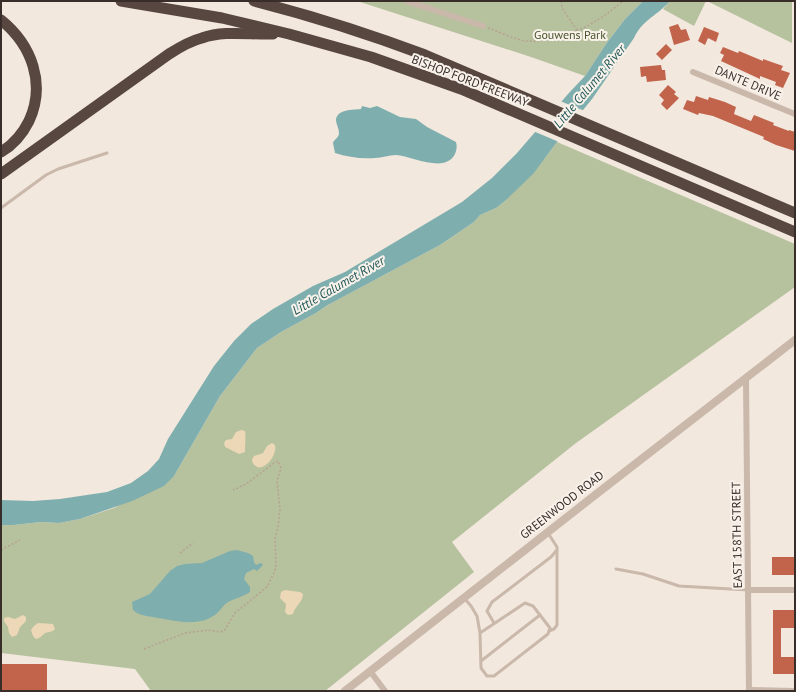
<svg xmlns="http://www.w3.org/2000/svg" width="796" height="692" viewBox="0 0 796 692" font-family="'PT Sans',sans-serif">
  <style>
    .green { fill: #b6c19e }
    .sand { fill: #ecd8b6 }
    .water { fill: #7eaeae }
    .pier { fill: #f2e8de }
    .building { fill: #c2644c }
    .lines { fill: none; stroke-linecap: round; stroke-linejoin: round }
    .path { stroke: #b6a294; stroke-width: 1.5; stroke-dasharray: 2 2; stroke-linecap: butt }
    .service { stroke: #cab8aa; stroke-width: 3 }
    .minor { stroke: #cab8aa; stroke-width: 6 }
    .tertiary { stroke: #cab8aa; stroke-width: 8 }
    .motorway { stroke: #584741; stroke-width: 11 }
    .labels { text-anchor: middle; stroke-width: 4; stroke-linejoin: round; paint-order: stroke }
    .park-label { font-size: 12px; fill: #48552e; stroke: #f9f2ea }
    .street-label { font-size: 12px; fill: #382d29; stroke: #f9f2ea }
    .water-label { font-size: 13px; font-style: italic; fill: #205658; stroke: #f9f2ea }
  </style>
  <rect width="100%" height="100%" fill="#f2e8de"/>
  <g class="green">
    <path d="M357,1H643L625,19L606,44L585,76L531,57Z"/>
    <path d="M670,1H706L694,26L663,9Z"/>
    <path d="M707,1H792V43Z"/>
    <path d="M557,142L795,244V287L576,443L452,542L474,572L325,691H151L135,669L1,653V525H14L41,522L59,523L80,519L114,508L174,476L220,396L257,348L281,332L316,313L326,306L440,245L474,222L480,215L496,208L505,201L545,158Z"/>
  </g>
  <g class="sand">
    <path d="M241,430L245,431C246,434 245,449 245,452L239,454L225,447L224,443L226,440L232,439L236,432Z"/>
    <path d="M272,443L275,445C278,457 259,478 252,461C253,453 258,456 263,453L267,446Z"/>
    <path d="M285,590L300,592L303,594C303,602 295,606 293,614L288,615L285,612L286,604L280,598L281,592Z"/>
    <path d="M23,615L26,617V621L20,627L17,635L12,637L9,633L8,627L4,621V618L8,617L15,619Z"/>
    <path d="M38,623L53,624L55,629C52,633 48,631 44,634C41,636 41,638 36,639L33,636L31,630L34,626Z"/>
  </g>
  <g class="water">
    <path d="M643,1H670C657,16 643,19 634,38L592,99L557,142L533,174L505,201L496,208L480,215L474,222L440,245L326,306L316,313L281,332L257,348L220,396L174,476L164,486L132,501L80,519L59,523L41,522L14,525H1V500L33,501L60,499L107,492L131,483L148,471L159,459L168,439L214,366L234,341L251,324L273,309L313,286L345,272L462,202L492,178L517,153L568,94L585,76L606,44L625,19Z"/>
    <path d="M362,106L370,108L377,106L400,117L416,119L427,127L456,142C457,146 457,149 455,154C445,174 412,156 396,155C389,155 382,158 375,158C361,159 347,157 335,153L333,143C334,139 339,138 339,133C339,128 336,124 336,120C337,109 353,110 361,109Z"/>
    <path d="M237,550L248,553L253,556L254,562L256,565L261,563L263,565L257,571L254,569L246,573L244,579L250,587V592C243,597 235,598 228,602C223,605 220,611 215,615C197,627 177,621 158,618C149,616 139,616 133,610L132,602L150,594L170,571L177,566L185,564L202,563L230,551Z"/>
  </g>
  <path class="pier" d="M560,101L585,111L559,142L533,131Z"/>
  <g class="building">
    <path d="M678,24L681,30L686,29L690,40L674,45L669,27Z"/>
    <path d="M704,27L719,33L716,42L708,38L705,45L698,41Z"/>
    <path d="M666,44L672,50L662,60L656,54Z"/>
    <path d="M723,47L738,53L739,51L763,61V59L783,66L781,70L790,73L783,88L775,85L776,82L760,76V79L721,61L724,55L720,53Z"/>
    <path d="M661,65L662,70H665L666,80L647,82L646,76L641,77L640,67Z"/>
    <path d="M668,85L676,92L674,94L679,98L667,110L661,104L664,100L659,95Z"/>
    <path d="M696,96L708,100L709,97L725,102L736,107L734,114L751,121L754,115L774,123L773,125L789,131V130L795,132V151L776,145L763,139L764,137L713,116L699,113L698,115L683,109L687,100L694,102Z"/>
    <rect x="772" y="557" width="23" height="18"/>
    <path d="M773,610H795V628H781V657H795V674H773Z"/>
    <rect x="1" y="664" width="46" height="27"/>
  </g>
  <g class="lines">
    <g class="path">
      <path d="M561,1L562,8L578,32"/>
      <path d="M488,28C500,32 513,39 526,41C534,42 542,40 550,39C580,33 600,20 623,1"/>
      <path d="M1,550L20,540"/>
      <path d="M180,553L193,543"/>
      <path d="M144,649L185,633L208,630L219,632L224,631L235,613L267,587L275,571L276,563L275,539L278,527L280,510L277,481L281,468L278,461L274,463L246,484L233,490"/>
    </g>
    <g class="service">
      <path d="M1,208L46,175L58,169L107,153"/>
      <path d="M548,533L557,547V625L554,629L549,631"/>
      <path d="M616,569L643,574L679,586L748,590"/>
      <path d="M465,599L471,606L477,616L480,633L481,668L487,676H494L548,634L550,628L533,606L525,603L480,633"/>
      <path d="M494,623L487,611L492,602L551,557L556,551"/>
      <path d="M481,661L540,615"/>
    </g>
    <g class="minor">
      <path d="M406,1L483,26"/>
      <path d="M693,72L795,114"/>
      <path d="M746,379L749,691"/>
      <path d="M749,590H795"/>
      <path d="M370,671L385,691"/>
      <path d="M749,690L795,691"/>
    </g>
    <path class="tertiary" d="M345,691L599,492L795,340"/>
    <g class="motorway">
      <path d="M121,1L222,18L289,34L371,57L461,89L795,232"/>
      <path d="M254,1C313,16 369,34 425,55L795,213"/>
      <path d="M1,20C32,45 46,84 29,121C23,133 13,145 1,152"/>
      <path d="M1,174L169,54C180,47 190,41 202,38C225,30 250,35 273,34"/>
    </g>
  </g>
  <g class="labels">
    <g class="park-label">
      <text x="570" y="39">Gouwens Park</text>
    </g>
    <g class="street-label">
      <text transform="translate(470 81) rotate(21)" y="4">BISHOP FORD FREEWAY</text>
      <text transform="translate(748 83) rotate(23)" y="4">DANTE DRIVE</text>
      <text transform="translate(562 505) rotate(-38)" y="4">GREENWOOD ROAD</text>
      <text transform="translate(737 535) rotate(-91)" y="4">EAST 158TH STREET</text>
    </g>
    <g class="water-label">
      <text transform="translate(589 86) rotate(-50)" y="5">Little Calumet River</text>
      <text transform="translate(338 285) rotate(-30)" y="5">Little Calumet River</text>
    </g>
  </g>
  <rect width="796" height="692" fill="none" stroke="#382d29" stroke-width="4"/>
</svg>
